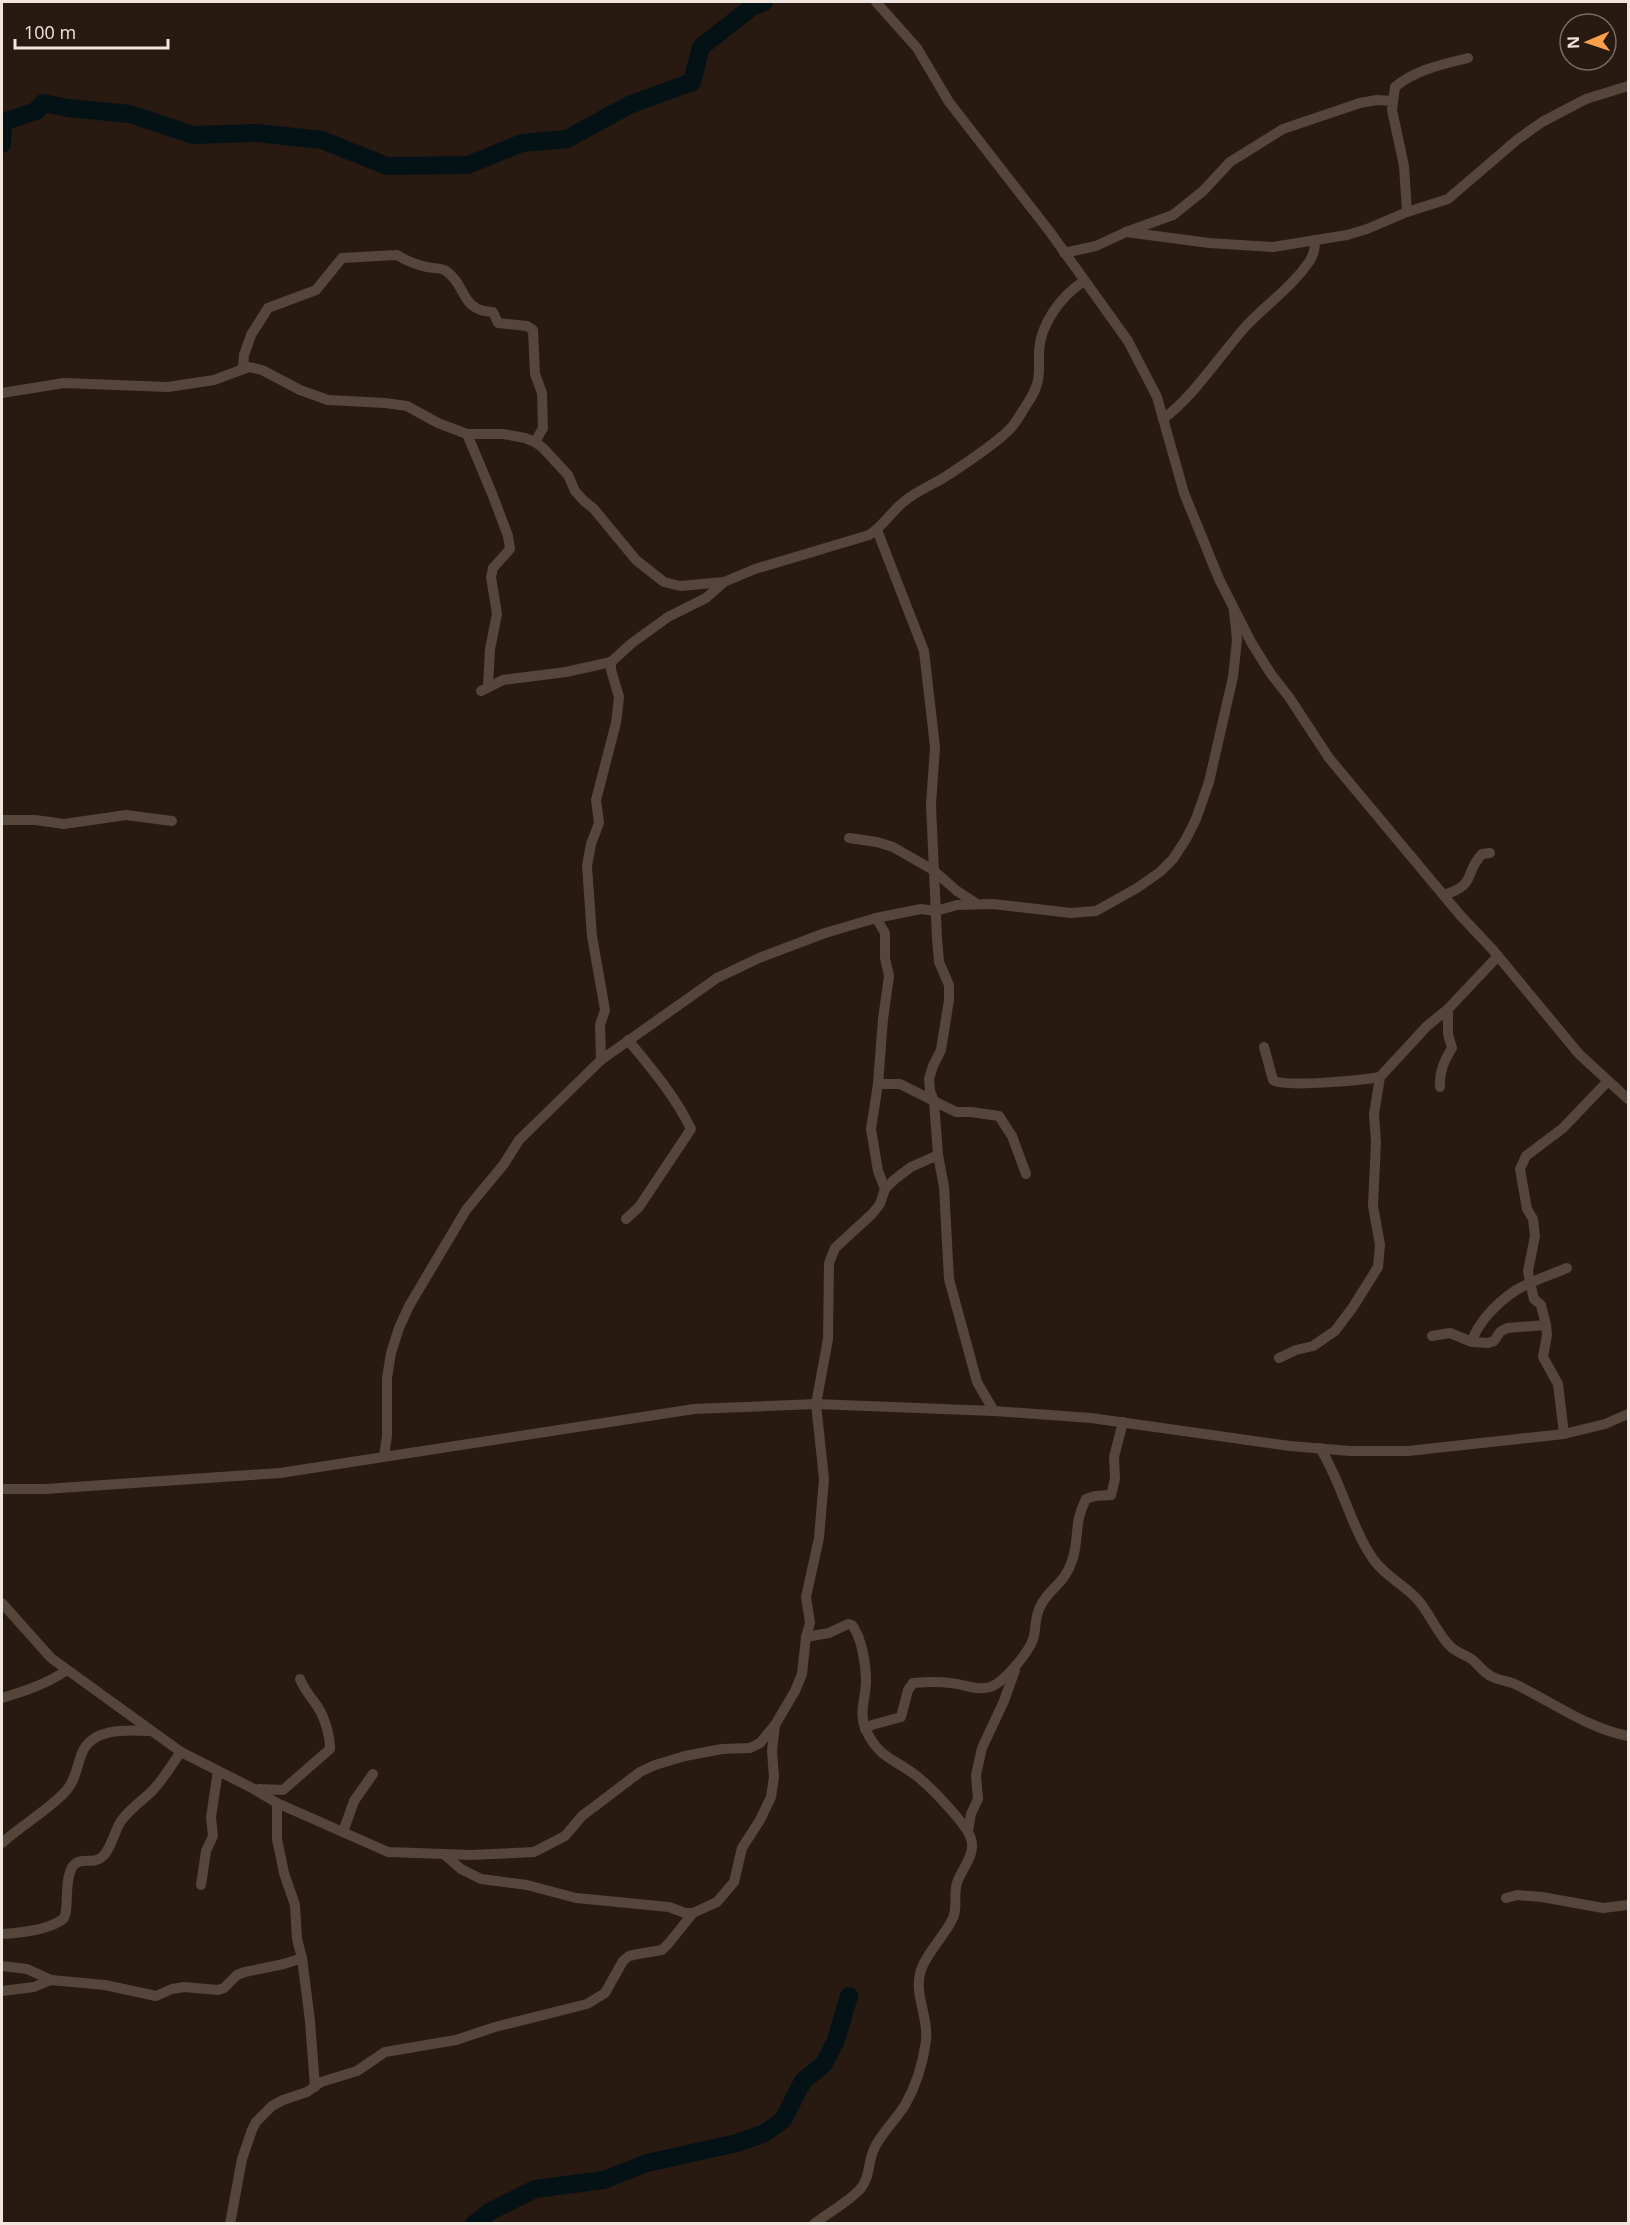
<svg xmlns="http://www.w3.org/2000/svg" width="1630" height="2225" viewBox="0 0 1630 2225" font-family="'Open Sans',sans-serif">
  <style>
    .lines { fill: none; stroke-linecap: round; stroke-linejoin: round }
    .river { stroke: #041216; stroke-width: 18 }
    .street { stroke: #55453a; stroke-width: 10 }
  </style>
  <rect width="100%" height="100%" fill="#281a11"/>
  <g class="lines">
    <g class="river">
      <path d="M2,144L3,122L36,111L43,103L68,108L130,114L193,135L257,133L322,140L387,166L468,165L522,143L567,139L629,105L692,82L701,47L752,7L764,2"/>
      <path d="M474,2224L489,2212L535,2189L604,2180L647,2163L737,2143L765,2133L783,2120L803,2081L824,2064L836,2040L849,1996"/>
    </g>
    <g class="street">
      <path d="M876,2L917,48L949,102L1050,232L1128,341L1157,397L1184,493L1219,579L1251,642L1271,674L1289,697L1329,758L1460,915L1493,950L1579,1054L1628,1099"/>
      <path d="M1407,212L1404,166L1392,110L1395,87C1414,70 1444,64 1468,58"/>
      <path d="M1126,232L1209,243L1273,247L1347,235L1367,229L1407,212L1448,199L1518,139L1542,122L1586,99L1628,86"/>
      <path d="M1064,253L1096,246L1126,232L1173,215L1203,191L1230,162L1283,129L1360,103L1377,100L1393,101"/>
      <path d="M243,368L244,355L251,335L268,308L316,290L342,258L397,255C407,261 416,265 427,267C434,269 440,267 446,271C467,285 460,311 493,312L498,323L527,326L533,330L535,374L542,393L543,428L535,442"/>
      <path d="M2,393L64,383L168,387L214,380L249,367L262,370L300,390L328,400L385,403L407,406L438,423L467,434H503L525,438L535,442L543,448L568,475L575,491L584,501L594,509L636,560L664,582L680,586L724,582L755,569L869,535C884,526 892,510 906,500C917,491 932,485 945,477C966,463 990,448 1008,431C1016,424 1021,413 1027,404C1041,383 1039,376 1039,352C1040,324 1061,296 1084,281"/>
      <path d="M1163,419C1196,394 1219,356 1247,325C1268,303 1291,288 1309,262C1314,254 1315,249 1315,240"/>
      <path d="M467,434L493,496L508,536L510,549L493,568L491,577L497,614L490,649L488,686"/>
      <path d="M877,530L924,651L935,747L931,805L937,938L939,962L949,985V1000L941,1050L933,1066L929,1079L930,1091L934,1101L938,1155L944,1187L949,1279L977,1382L994,1411"/>
      <path d="M481,691L503,680L566,672L611,662"/>
      <path d="M2,820H35L64,824L126,815L172,821"/>
      <path d="M849,838L877,842L893,847L933,870L957,891L977,904"/>
      <path d="M1443,895C1478,885 1463,874 1482,854L1490,853"/>
      <path d="M876,918L885,933V958L889,976L883,1019L878,1084L871,1129L878,1171L885,1189"/>
      <path d="M1264,1047L1273,1080C1284,1088 1362,1080 1380,1077"/>
      <path d="M601,1060L600,1025L605,1010L592,936L587,866L591,844L599,823L596,800L616,723L619,697L611,670V662L632,643L668,617L706,598L724,582"/>
      <path d="M878,1084H900L956,1112H971L999,1116L1012,1136L1026,1174"/>
      <path d="M1440,1087C1439,1072 1444,1061 1452,1048L1448,1034V1009"/>
      <path d="M626,1219L639,1207L691,1129C675,1096 652,1069 628,1040"/>
      <path d="M1432,1336L1450,1333L1472,1342L1488,1343L1494,1341L1500,1332L1507,1328L1546,1325"/>
      <path d="M1472,1342C1474,1332 1479,1327 1485,1318C1512,1286 1530,1283 1567,1268"/>
      <path d="M1279,1358L1296,1350L1313,1346L1335,1331L1353,1307L1378,1267L1380,1245L1373,1206L1376,1142L1374,1114L1380,1077L1427,1026L1448,1009L1498,956"/>
      <path d="M1564,1434L1558,1384L1543,1357L1547,1335L1546,1325L1541,1305L1534,1299L1530,1283L1528,1271L1535,1236L1533,1219L1527,1209L1520,1169L1526,1156L1563,1128L1608,1081"/>
      <path d="M1320,1448C1342,1483 1350,1525 1373,1559C1386,1577 1403,1584 1417,1599C1430,1613 1437,1634 1451,1647C1457,1653 1467,1655 1474,1661C1481,1668 1486,1675 1495,1678C1502,1681 1510,1681 1517,1685C1554,1703 1587,1728 1628,1736"/>
      <path d="M384,1456L387,1436V1378L391,1353L399,1328L409,1306L466,1210L504,1164L519,1140L601,1060L717,978L759,958L825,933L876,918L921,909L936,911L957,905L993,904L1071,913L1096,911L1137,888L1160,872L1173,859L1186,839L1196,819L1209,782L1233,677L1237,640L1234,611"/>
      <path d="M2,1489H45L280,1473L694,1409L816,1404L994,1411L1091,1418L1290,1446L1350,1451H1408L1564,1434L1605,1424L1628,1414"/>
      <path d="M2,1603L51,1658L181,1752L252,1788L277,1803L388,1852L471,1855L534,1852L565,1836L582,1816L640,1772L655,1765L685,1756L722,1749L750,1748L760,1743L775,1725"/>
      <path d="M806,1637L829,1633L848,1624L852,1625C862,1638 866,1665 866,1681C866,1699 858,1712 866,1730C879,1759 896,1759 918,1777C931,1788 967,1824 971,1839C976,1853 963,1868 958,1880C952,1893 959,1908 952,1920C944,1936 926,1954 921,1970C913,1994 929,2016 926,2041C923,2062 916,2086 905,2105C896,2120 881,2133 874,2149C868,2162 870,2177 861,2188C849,2202 829,2212 814,2224"/>
      <path d="M2,1698C25,1691 47,1684 67,1670"/>
      <path d="M865,1729L872,1725L901,1717L908,1690L913,1683C925,1682 938,1681 950,1683C964,1684 976,1691 990,1687C1004,1683 1031,1650 1034,1636C1036,1626 1035,1615 1041,1605C1050,1588 1065,1583 1072,1561C1080,1538 1073,1524 1086,1499L1095,1496L1111,1495L1115,1479L1114,1457L1123,1422"/>
      <path d="M259,1789L283,1790L330,1749C330,1735 324,1714 315,1703C309,1695 304,1689 300,1679"/>
      <path d="M277,1803V1839L284,1873L295,1905L297,1939L302,1958L310,2021L315,2087"/>
      <path d="M968,1831L971,1814L978,1799L976,1775L982,1748L1004,1701L1015,1670"/>
      <path d="M343,1832L354,1801L373,1774"/>
      <path d="M2,1843C22,1825 47,1811 66,1791C76,1780 77,1765 82,1753C92,1728 126,1730 148,1731"/>
      <path d="M445,1855L461,1869L481,1879L527,1885L576,1898L669,1907L685,1913H693L717,1902L734,1882L742,1848L760,1820L771,1797L774,1777L772,1751L775,1725L795,1691L802,1674L806,1637L810,1623L806,1597L819,1538L824,1479L816,1404L828,1339L829,1263L835,1248L872,1214L880,1204L885,1189L895,1179L911,1167L938,1155"/>
      <path d="M201,1885L206,1851L213,1836L211,1817L218,1771"/>
      <path d="M1506,1898L1517,1895L1542,1897L1603,1908L1628,1905"/>
      <path d="M2,1934C19,1933 49,1930 63,1919C70,1912 63,1880 73,1866C81,1856 94,1865 102,1857C110,1851 115,1830 121,1821C130,1809 140,1802 150,1793C162,1782 171,1765 181,1752"/>
      <path d="M2,1966L27,1969L51,1980"/>
      <path d="M2,1991L34,1987L51,1980L105,1985L156,1996L172,1989L184,1987L218,1990L224,1988L237,1975L245,1972L284,1964L302,1958"/>
      <path d="M230,2224L242,2159L252,2130L256,2122L272,2106L283,2100L307,2092L321,2082L357,2071L385,2052L456,2040L495,2027L587,2004L605,1993L623,1961L629,1956L638,1954L662,1950L669,1943L693,1913"/>
    </g>
  </g>
  <rect width="1630" height="2225" fill="none" stroke="#f0e6df" stroke-width="6"/>
  <g transform="translate(1588 42) rotate(268)"><circle r="28" fill="#281a11" stroke="#786c63" stroke-width="1.5"/>
  <path d="M0-4.5L10 22L0 15L-10 22Z" fill="#f8a14a"/>
  <text y="-9" font-size="16" font-weight="bold" text-anchor="middle" fill="#f0e6df">N</text>
  </g>
  <path d="M15 39v9h153v-9" fill="none" stroke="#f0e6df" stroke-width="3"/>
  <text x="24" y="39" font-size="18" fill="#f0e6df" stroke="#281a11" stroke-width="4.5" paint-order="stroke">100 m</text>
</svg>
